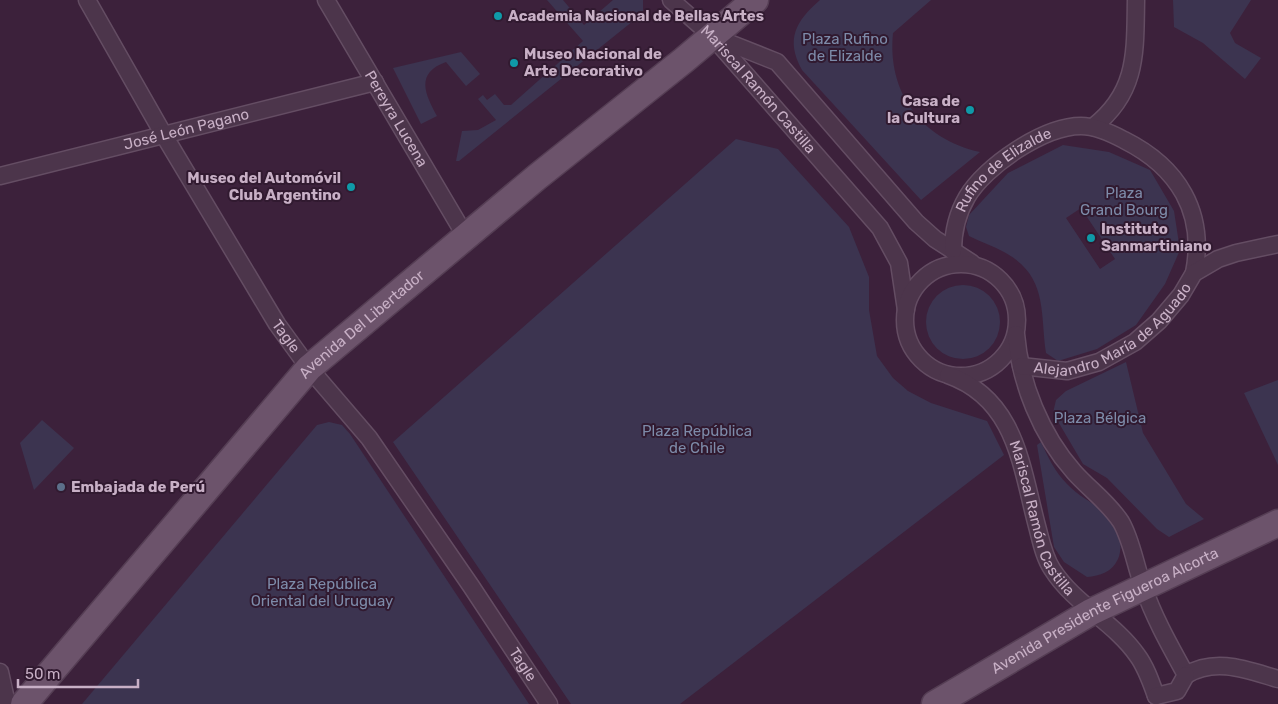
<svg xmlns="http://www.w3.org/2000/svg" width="1278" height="704" viewBox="0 0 1278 704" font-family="Rubik,sans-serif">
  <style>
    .green { fill: #3c3450; fill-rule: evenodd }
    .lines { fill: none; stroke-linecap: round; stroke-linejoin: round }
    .street-casing { stroke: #644d63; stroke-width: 19 }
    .primary-casing { stroke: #553e54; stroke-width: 29 }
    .street { stroke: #4c354b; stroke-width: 16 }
    .primary { stroke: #6c536b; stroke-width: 26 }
    .culture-dot { fill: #0f9aa8; stroke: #311a30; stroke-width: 2 }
    .service-dot { fill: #5c6f8a; stroke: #311a30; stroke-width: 2 }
    .labels { text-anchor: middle; stroke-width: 4; stroke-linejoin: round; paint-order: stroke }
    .poi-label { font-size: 15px; font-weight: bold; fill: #c8b0c6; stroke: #311a30; text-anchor: start }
    .park-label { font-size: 15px; fill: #7d8ba9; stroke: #311a30 }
    .street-label { font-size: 15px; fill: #c8b0c6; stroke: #311a30 }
  </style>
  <rect width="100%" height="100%" fill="#3c213b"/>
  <g class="green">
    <path d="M547,0H563L584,25L613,0H643V13L459,161H456L462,131L478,130L496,120L478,99L483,95L487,100L495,94L504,105H511L583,41Z"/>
    <path d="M820,0H931L893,33C887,92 921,139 980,152L921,200L802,70C785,39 796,21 820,0Z"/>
    <path d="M1173,0H1251L1230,33L1235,43L1261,58L1245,79L1203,43L1174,27Z"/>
    <path d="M461,52L480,74L466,86L446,62C415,73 425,94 437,116L421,124L393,68Z"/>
    <path d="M736,139L778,149L849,227L869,277V310L877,356L893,378L908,391L931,403L987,421L1004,455L680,704H571L393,442Z"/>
    <path d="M1063,145L1109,152L1150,170L1174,211L1180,250L1165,284L1136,325L1097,349L1058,361L1046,353C1040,311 1048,276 1004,252C993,246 981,242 969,236L966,227L969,215L1008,173ZM1081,208L1115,259L1100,269L1066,218Z"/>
    <circle cx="963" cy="322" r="37"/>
    <path d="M1126,362L1143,433L1186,504L1204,519L1169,537L1157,529L1107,478L1083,464L1053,413L1056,400L1066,391Z"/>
    <path d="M1278,380V465L1244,393Z"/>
    <path d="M42,420L74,448L34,490L20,443Z"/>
    <path d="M329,422L342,425L350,434L529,704H82L317,425Z"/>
    <path d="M1041,442C1048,457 1055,472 1067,484C1079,497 1094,503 1107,513C1119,523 1124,545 1118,559C1112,572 1100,576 1087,577L1064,562L1054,547L1037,445Z"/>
  </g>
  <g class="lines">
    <defs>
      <g id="street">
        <path id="s1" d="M87,0L165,137L277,324L309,368L369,438L471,586L549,704"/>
        <path id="s2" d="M326,0L466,237"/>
        <path id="s3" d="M671,0L712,36L880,228L899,263L906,310"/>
        <path d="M714,37L777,62L916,222L935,239L972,263"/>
        <path d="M1093,127C1138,92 1135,52 1136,0"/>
        <path id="s4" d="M0,176L375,82"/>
        <path id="s5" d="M953,251C953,231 957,214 967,197C985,166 1044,126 1081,126C1096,126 1111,133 1124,140C1178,167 1206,212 1194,273"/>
        <circle cx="961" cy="320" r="56"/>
        <path d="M1016,334C1020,383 1041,435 1074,472C1089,489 1108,502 1121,522C1132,541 1135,565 1143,586C1154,618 1170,646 1186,675"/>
        <path id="s6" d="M1021,366L1067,371L1099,362L1135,342L1159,321L1181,295L1194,273L1218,259L1236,253L1278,244"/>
        <path id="s7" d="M948,375C1016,399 1021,466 1037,526C1041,541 1044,557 1052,569C1074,604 1114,622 1137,655C1146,667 1151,682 1156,696"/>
        <path d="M0,672L7,704"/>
        <path d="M1186,675C1216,657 1247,670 1278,679"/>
        <path d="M1156,696L1177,691L1186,675"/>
      </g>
      <g id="primary">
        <path id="s8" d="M24,704L309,368L537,177L684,60L755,0"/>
        <path id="s9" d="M935,704L1091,612L1278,523"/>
      </g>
    </defs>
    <use href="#street" class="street-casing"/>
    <use href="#primary" class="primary-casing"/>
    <use href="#street" class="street"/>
    <use href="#primary" class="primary"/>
  </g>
  <g class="culture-dot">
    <circle cx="498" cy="16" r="5"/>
    <circle cx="514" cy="63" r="5"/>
    <circle cx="970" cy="110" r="5"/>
    <circle cx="351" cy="187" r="5"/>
    <circle cx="1091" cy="238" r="5"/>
  </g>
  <circle class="service-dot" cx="61" cy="487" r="5"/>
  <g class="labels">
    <g class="poi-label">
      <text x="508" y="21">Academia Nacional de Bellas Artes</text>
      <text x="524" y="59">Museo Nacional de<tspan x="524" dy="17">Arte Decorativo</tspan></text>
      <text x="960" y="106" text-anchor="end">Casa de<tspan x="960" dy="17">la Cultura</tspan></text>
      <text x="341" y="183" text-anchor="end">Museo del Automóvil<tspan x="341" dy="17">Club Argentino</tspan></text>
      <text x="1101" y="234">Instituto<tspan x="1101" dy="17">Sanmartiniano</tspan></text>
      <text x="71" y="492">Embajada de Perú</text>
    </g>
    <g class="park-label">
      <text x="845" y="44">Plaza Rufino<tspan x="845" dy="17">de Elizalde</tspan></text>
      <text x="1124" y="198">Plaza<tspan x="1124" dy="17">Grand Bourg</tspan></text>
      <text x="1100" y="423">Plaza Bélgica</text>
      <text x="697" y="436">Plaza República<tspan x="697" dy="17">de Chile</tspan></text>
      <text x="322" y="589">Plaza República<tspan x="322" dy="17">Oriental del Uruguay</tspan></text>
    </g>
    <g class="street-label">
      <text dy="5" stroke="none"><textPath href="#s3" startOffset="125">Mariscal Ramón Castilla</textPath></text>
      <text dy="5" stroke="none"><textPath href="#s2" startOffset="138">Pereyra Lucena</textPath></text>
      <text dy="5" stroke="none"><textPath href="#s4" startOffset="192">José León Pagano</textPath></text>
      <text dy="5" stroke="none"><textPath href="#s5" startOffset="102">Rufino de Elizalde</textPath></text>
      <text dy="5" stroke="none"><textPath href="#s6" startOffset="106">Alejandro María de Aguado</textPath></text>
      <text dy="5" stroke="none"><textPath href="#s8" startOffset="509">Avenida Del Libertador</textPath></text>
      <text dy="5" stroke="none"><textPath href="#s1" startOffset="391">Tagle</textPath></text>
      <text dy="5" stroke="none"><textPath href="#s7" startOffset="179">Mariscal Ramón Castilla</textPath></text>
      <text dy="5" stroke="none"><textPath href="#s9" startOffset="194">Avenida Presidente Figueroa Alcorta</textPath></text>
      <text dy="5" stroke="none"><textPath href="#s1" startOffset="796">Tagle</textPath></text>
    </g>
  </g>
  <path d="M18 679v8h120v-8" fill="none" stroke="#c8b0c6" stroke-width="2.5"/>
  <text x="25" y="679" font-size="15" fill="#c8b0c6" stroke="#311a30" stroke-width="4" paint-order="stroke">50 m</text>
</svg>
